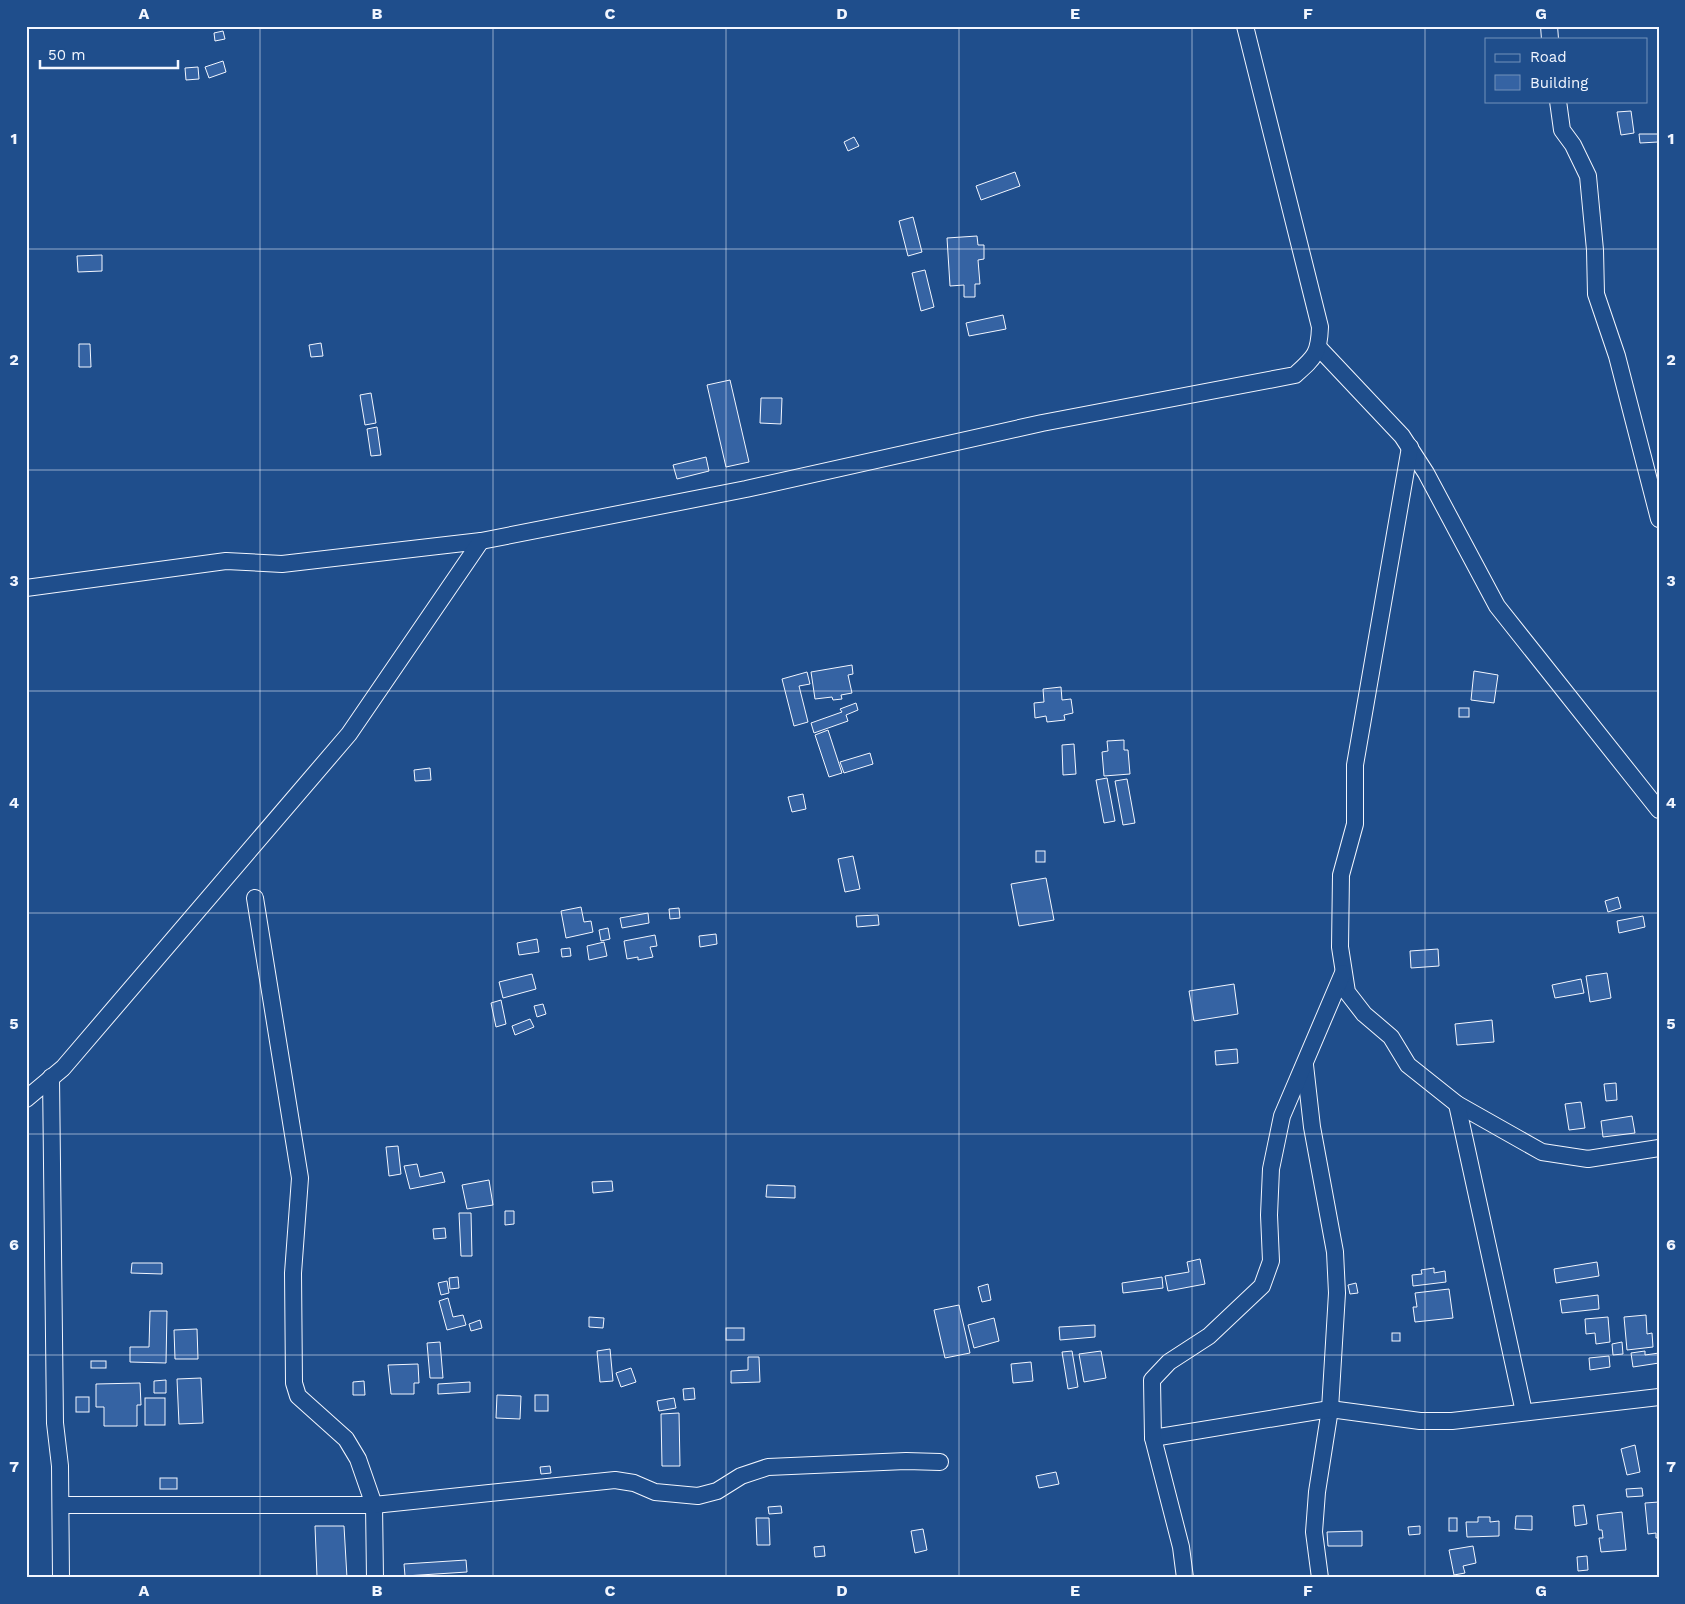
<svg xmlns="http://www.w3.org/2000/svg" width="1685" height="1604" viewBox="0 0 1685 1604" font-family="'Work Sans',sans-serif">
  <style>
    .building { fill: #3563a3; stroke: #f2f6ff }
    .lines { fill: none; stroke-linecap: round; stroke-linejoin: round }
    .street-casing { stroke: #f2f6ff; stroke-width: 18 }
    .street { stroke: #1f4e8c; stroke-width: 16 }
    .grid { fill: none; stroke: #f2f6ff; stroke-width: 1; stroke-opacity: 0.55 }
    .neatline { fill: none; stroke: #f2f6ff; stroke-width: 2 }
    .grid-label { font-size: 16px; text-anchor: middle; font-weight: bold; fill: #f2f6ff }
  </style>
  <rect width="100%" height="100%" fill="#1f4e8c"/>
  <g class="building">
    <path d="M223,31L225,39L215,41L214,33Z"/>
    <path d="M223,61L226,72L209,78L205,67Z"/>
    <path d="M198,67L199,79L186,80L185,68Z"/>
    <path d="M1631,111L1634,133L1621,135L1617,112Z"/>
    <path d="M1639,134H1658V142L1640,143Z"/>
    <path d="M854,137L859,146L848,151L844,142Z"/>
    <path d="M1015,172L1020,186L981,200L976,186Z"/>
    <path d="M913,217L922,252L908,256L899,221Z"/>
    <path d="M977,236L978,245H984V259L978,260L980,284H975V297H964V285L950,286L947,238Z"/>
    <path d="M102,255V271L78,272L77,256Z"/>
    <path d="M925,270L934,307L921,311L912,273Z"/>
    <path d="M1003,315L1006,329L969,336L966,323Z"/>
    <path d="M321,343L323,356L311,357L309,345Z"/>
    <path d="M79,344H90L91,367H79Z"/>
    <path d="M730,380L749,462L726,467L707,385Z"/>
    <path d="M371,393L376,423L365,425L360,395Z"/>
    <path d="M761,398H782L781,424L760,423Z"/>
    <path d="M377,427L381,455L371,456L367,429Z"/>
    <path d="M706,457L709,471L677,479L673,465Z"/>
    <path d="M852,665L853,674L848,675L852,693L841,695L842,699L833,700L832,697L815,699L811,672Z"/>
    <path d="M1474,671L1498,675L1494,703L1471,700Z"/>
    <path d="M807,672L810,684L799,686L808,722L794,726L782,679Z"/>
    <path d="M1061,687L1062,700L1071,699L1073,713L1064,715L1065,720L1047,722L1046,716L1035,718L1034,703L1044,702L1043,689Z"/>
    <path d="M856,703L858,710L846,715L848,721L814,733L811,723L842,712L840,709Z"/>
    <rect x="1459" y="708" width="10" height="9"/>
    <path d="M828,730L842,773L829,777L815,735Z"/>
    <path d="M1124,740V750H1128L1130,774L1104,776L1102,752L1108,751L1107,741Z"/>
    <path d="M1074,744L1076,774L1063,775L1062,745Z"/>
    <path d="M870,753L873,764L844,773L840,762Z"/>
    <path d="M430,768L431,780L415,781L414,770Z"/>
    <path d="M1107,778L1115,821L1104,823L1096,780Z"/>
    <path d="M1127,779L1135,823L1123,825L1115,781Z"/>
    <path d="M803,794L806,809L792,812L788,797Z"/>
    <rect x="1036" y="851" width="9" height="11"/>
    <path d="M853,856L860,889L845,892L838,859Z"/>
    <path d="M1046,878L1054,920L1019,926L1011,884Z"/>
    <path d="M1618,897L1621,908L1608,912L1605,901Z"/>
    <path d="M581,907L584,922L591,921L593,932L566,938L561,911Z"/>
    <path d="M679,908L680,918L670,919L669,909Z"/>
    <path d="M648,913L649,923L622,928L620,918Z"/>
    <path d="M878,915L879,925L857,927L856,916Z"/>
    <path d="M1643,916L1645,927L1619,933L1617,921Z"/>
    <path d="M608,928L610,939L601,941L599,930Z"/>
    <path d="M716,934L717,944L700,947L699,936Z"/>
    <path d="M655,935L657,946L650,947L653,957L638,960V957L627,959L624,941Z"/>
    <path d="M537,939L539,952L519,955L517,943Z"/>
    <path d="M604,942L607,956L589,960L587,946Z"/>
    <path d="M570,948L571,956L562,957L561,949Z"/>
    <path d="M1438,949L1439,966L1411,968L1410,951Z"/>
    <path d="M1607,973L1611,998L1590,1002L1586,976Z"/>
    <path d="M532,974L536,989L503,998L499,982Z"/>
    <path d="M1581,979L1584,993L1555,998L1552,985Z"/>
    <path d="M1234,984L1238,1014L1194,1021L1189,991Z"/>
    <path d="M501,1000L506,1024L496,1027L491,1003Z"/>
    <path d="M543,1004L546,1014L537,1017L534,1006Z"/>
    <path d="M530,1019L534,1027L515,1035L512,1026Z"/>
    <path d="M1492,1020L1494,1042L1457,1045L1455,1024Z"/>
    <path d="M1237,1049L1238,1063L1216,1065L1215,1051Z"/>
    <path d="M1616,1083L1617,1100L1606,1101L1604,1084Z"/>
    <path d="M1581,1102L1585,1128L1569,1130L1565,1104Z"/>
    <path d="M1632,1116L1635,1133L1603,1137L1601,1121Z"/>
    <path d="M398,1146L401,1174L389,1176L386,1147Z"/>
    <path d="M417,1164L420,1177L442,1172L445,1182L410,1189L404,1166Z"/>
    <path d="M489,1180L493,1205L467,1209L462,1185Z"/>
    <path d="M612,1181L613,1191L593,1193L592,1182Z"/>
    <path d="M767,1185L795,1186V1198L766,1197Z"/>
    <path d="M505,1211H514V1224L505,1225Z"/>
    <path d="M459,1213H471L472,1256H461Z"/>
    <path d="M445,1228L446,1238L434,1239L433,1229Z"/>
    <path d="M1200,1259L1205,1284L1168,1291L1165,1276L1189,1272L1187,1262Z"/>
    <path d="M1597,1262L1599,1276L1556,1283L1554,1269Z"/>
    <path d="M132,1263H162V1274L131,1273Z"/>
    <path d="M1434,1268V1273L1445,1271L1446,1282L1413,1286L1412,1275L1422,1274L1421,1270Z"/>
    <path d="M458,1277L459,1288L450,1289L449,1278Z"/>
    <path d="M1162,1277L1163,1288L1123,1293L1122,1283Z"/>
    <path d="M447,1281L449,1293L441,1295L438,1283Z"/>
    <path d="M1356,1283L1358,1293L1350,1294L1348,1285Z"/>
    <path d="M988,1284L991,1300L982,1302L978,1287Z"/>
    <path d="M1449,1289L1453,1318L1415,1322L1413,1307H1417L1415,1293Z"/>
    <path d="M1598,1295L1599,1309L1562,1313L1560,1300Z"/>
    <path d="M448,1298L453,1317L463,1315L466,1325L447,1330L439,1301Z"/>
    <path d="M959,1305L970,1353L945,1358L934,1310Z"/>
    <path d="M150,1311H167L166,1363L130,1362V1347H149Z"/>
    <path d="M1646,1315L1647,1334L1652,1333L1653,1347L1627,1350L1624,1317Z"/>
    <path d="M589,1317L604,1318L603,1328L589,1327Z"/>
    <path d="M1608,1317L1610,1342L1596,1344L1595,1333L1586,1334L1585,1319Z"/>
    <path d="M994,1318L999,1341L974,1348L968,1325Z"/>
    <path d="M480,1320L482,1328L471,1331L469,1324Z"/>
    <path d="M1095,1325V1337L1060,1340L1059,1327Z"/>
    <rect x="726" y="1328" width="18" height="12"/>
    <path d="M197,1329L198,1359H175L174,1330Z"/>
    <rect x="1392" y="1333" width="8" height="8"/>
    <path d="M440,1342L443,1378H430L427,1343Z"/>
    <path d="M1622,1342L1623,1354L1613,1355L1612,1344Z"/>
    <path d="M610,1349L613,1381L600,1382L597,1351Z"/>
    <path d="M1072,1351L1078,1387L1068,1389L1062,1352Z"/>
    <path d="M1101,1351L1106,1378L1084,1382L1079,1354Z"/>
    <path d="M1645,1351V1355L1659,1353V1363L1633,1367L1631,1353Z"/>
    <path d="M1609,1356L1610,1367L1590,1370L1589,1358Z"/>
    <path d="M748,1357H759L760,1382L731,1383V1371L748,1370Z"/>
    <rect x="91" y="1361" width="15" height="7"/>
    <path d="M1031,1362L1033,1381L1013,1383L1011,1364Z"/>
    <path d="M418,1364L419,1383H414V1394H391L388,1365Z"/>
    <path d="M631,1368L636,1382L621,1387L616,1373Z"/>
    <path d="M201,1378L203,1423L179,1424L177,1379Z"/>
    <path d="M166,1380V1393H154V1381Z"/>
    <path d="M364,1381L365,1395H353V1382Z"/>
    <path d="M470,1382V1392L438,1394V1384Z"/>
    <path d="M140,1383L141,1405H137V1426H104V1407H96V1384Z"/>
    <path d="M694,1388L695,1399L684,1400L683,1389Z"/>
    <path d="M497,1395L521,1396L520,1419L496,1418Z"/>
    <rect x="535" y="1395" width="13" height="16"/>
    <rect x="76" y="1397" width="13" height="15"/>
    <rect x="145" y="1398" width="20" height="27"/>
    <path d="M674,1398L676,1408L659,1411L657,1401Z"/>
    <path d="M679,1413L680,1466H662L661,1414Z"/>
    <path d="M1635,1445L1640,1472L1627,1475L1621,1449Z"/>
    <path d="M550,1466L551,1473L541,1474L540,1467Z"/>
    <path d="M1056,1472L1059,1484L1039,1488L1036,1476Z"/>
    <rect x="160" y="1478" width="17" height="11"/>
    <path d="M1642,1488L1643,1496L1627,1497L1626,1489Z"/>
    <path d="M1659,1502V1538H1656V1533L1648,1534L1645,1503Z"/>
    <path d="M1584,1505L1587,1524L1575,1526L1573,1506Z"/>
    <path d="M781,1506L782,1513L769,1514L768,1507Z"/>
    <path d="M1622,1512L1626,1550L1601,1552L1599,1538H1603L1602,1530H1599L1597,1515Z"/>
    <path d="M1516,1516H1532V1530L1515,1529Z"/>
    <path d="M1478,1517H1490V1522L1499,1521V1536L1467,1537L1466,1522H1478Z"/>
    <path d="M756,1518H769L770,1545H757Z"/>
    <rect x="1449" y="1518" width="8" height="13"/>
    <path d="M315,1526H344L347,1578H314L317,1577Z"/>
    <path d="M1420,1526V1534L1409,1535L1408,1527Z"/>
    <path d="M923,1529L927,1550L915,1553L911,1531Z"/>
    <path d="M1362,1531V1546H1328L1327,1532Z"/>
    <path d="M824,1546L825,1556L815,1557L814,1547Z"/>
    <path d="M1473,1546L1476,1563L1463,1566L1465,1573L1454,1575L1449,1550Z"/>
    <path d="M1587,1556L1588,1570L1578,1571L1577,1557Z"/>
    <path d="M466,1560L467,1572L405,1576L404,1564Z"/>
  </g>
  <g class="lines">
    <defs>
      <g id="street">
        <path d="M1549,26L1550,39"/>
        <path d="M1558,101L1562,130L1573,145L1588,176L1595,250L1596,294L1617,356L1659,519"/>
        <path d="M1319,348L1402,436L1426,473L1497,606L1659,810"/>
        <path d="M1410,447L1355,765V824L1341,875L1340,947L1347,992L1364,1014L1391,1037L1408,1065L1457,1104L1542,1152L1588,1159L1659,1148"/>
        <path d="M26,588L226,561L282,564L481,541L746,489L1042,423L1295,375C1315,357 1319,354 1320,327L1245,26"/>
        <path d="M255,898L300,1178L293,1273L294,1383L298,1396L346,1439L358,1459L374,1505L375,1578"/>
        <path d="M1305,1065L1312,1127L1335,1252L1337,1293L1330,1409L1317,1492L1314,1532L1320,1578"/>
        <path d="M51,1077L55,1423L60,1466L61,1578"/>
        <path d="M26,1099L63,1068L349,734L481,541"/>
        <path d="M1457,1104L1524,1412"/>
        <path d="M1153,1438L1330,1409L1420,1421H1452L1659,1397"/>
        <path d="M61,1505H374L615,1480L634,1483L655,1492L698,1496L717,1491L741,1476L768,1467L906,1461L940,1462"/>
        <path d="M1185,1578L1181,1547L1153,1438L1152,1380L1169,1362L1209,1336L1262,1286L1271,1261L1269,1215L1271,1169L1282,1116L1343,973"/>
      </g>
    </defs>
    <use href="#street" class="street-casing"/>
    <use href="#street" class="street"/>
  </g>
  <path class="grid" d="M260,26V1578M493,26V1578M726,26V1578M959,26V1578M1192,26V1578M1425,26V1578M26,249H1659M26,470H1659M26,691H1659M26,913H1659M26,1134H1659M26,1355H1659"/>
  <rect width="1685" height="1604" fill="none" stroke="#1f4e8c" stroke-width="55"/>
  <rect x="1485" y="38" width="162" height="65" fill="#1f4e8c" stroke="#7391ba"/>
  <rect x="1495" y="54" width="25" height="8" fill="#1f4e8c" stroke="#7391ba"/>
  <text x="1530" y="62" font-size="15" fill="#f2f6ff">Road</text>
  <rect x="1495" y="75" width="25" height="15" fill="#3563a3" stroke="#7391ba"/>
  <text x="1530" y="88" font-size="15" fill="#f2f6ff">Building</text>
  <path d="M40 60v8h138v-8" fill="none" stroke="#f2f6ff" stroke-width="2.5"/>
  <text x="48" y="60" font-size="15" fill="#f2f6ff" stroke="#1f4e8c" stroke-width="4" paint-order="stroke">50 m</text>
  <rect x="28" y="28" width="1630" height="1548" class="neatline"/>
  <g class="grid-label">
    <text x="144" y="19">A</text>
    <text x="377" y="19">B</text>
    <text x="610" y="19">C</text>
    <text x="842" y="19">D</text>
    <text x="1075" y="19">E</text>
    <text x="1308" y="19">F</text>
    <text x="1541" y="19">G</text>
    <text x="14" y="144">1</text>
    <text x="1671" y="144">1</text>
    <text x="14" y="365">2</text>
    <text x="1671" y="365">2</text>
    <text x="14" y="586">3</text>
    <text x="1671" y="586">3</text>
    <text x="14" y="808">4</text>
    <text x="1671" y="808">4</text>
    <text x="14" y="1029">5</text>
    <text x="1671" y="1029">5</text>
    <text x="14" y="1250">6</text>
    <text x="1671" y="1250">6</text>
    <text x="14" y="1472">7</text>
    <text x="1671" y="1472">7</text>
    <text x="144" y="1596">A</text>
    <text x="377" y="1596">B</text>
    <text x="610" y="1596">C</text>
    <text x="842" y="1596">D</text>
    <text x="1075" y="1596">E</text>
    <text x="1308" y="1596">F</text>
    <text x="1541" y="1596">G</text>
  </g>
</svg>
